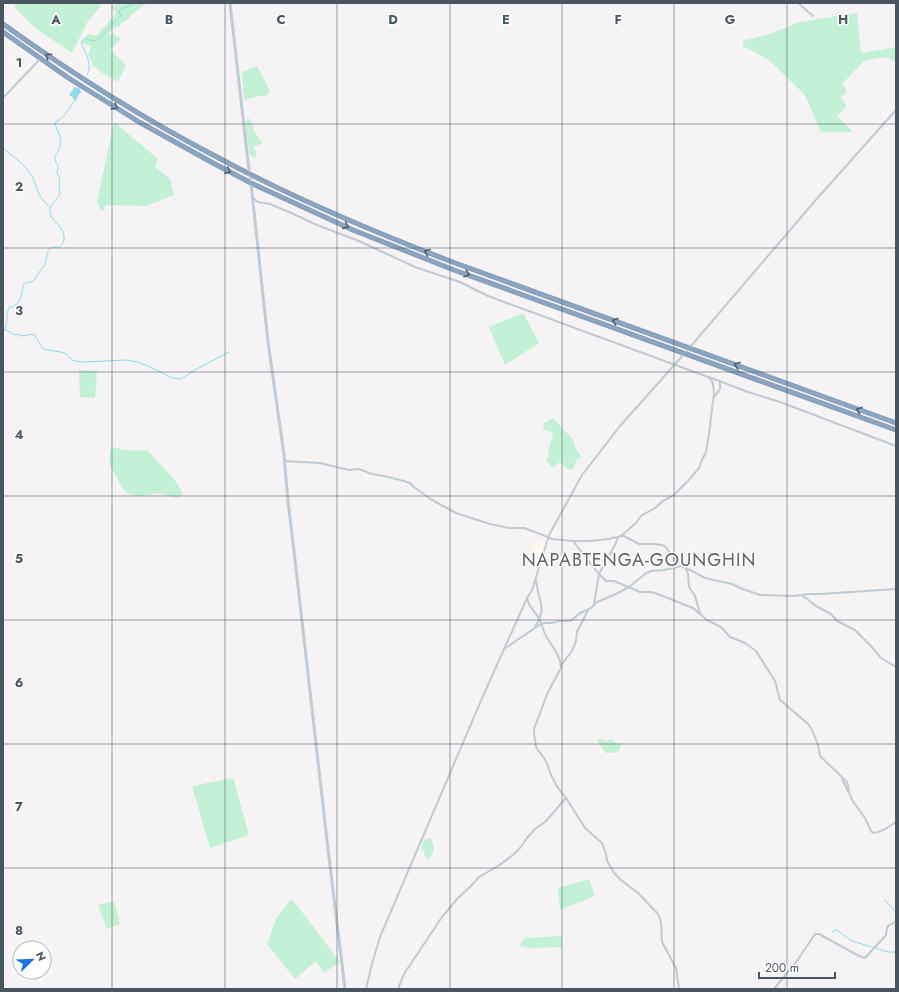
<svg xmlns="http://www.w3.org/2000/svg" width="899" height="992" viewBox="0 0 899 992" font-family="Jost,sans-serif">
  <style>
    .commercial { fill: #fdf9ef }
    .green { fill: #c3f1d5 }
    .water { fill: #90daee }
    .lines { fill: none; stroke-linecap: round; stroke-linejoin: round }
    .stream { stroke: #90daee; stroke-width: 1 }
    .highway-casing { stroke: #7690ad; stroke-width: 5 }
    .street { stroke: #c1cad2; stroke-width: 2 }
    .secondary { stroke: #c1cbd6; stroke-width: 3 }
    .highway { stroke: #8ba5c1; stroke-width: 4 }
    .oneway { stroke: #505e6b }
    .grid { fill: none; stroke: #4a5661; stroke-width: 1; stroke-opacity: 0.55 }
    .labels { text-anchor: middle; stroke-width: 3; stroke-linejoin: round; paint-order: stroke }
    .quarter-label { font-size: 18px; letter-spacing: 1px; fill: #5f6368; stroke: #fff }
    .grid-label { font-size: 13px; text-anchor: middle; font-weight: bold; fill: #4a5661; stroke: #fff; stroke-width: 3; stroke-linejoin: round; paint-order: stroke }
  </style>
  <rect width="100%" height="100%" fill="#f5f3f3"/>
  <path class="commercial" d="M537,540L547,544L541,561L530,552Z"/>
  <g class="green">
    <path d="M19,3H98L101,6L88,21L72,53L35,28L14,7Z"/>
    <path d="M117,3H146V4L131,15L127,20L122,22L120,26L112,29L108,36L113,33L121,39L110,49L126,65L118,82L101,72L93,65L88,55L91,46L86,45L81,42L87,35L89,34L96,36L117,13L112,8Z"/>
    <path d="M857,13L861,53L896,47V61L894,59L893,61L887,57L864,61L842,84L847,91L841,98L847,106L837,116L853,132H821L805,95L769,60L743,46V40L755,38L775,32L799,22Z"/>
    <path d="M257,66L270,91L267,96H259L244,100L242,72Z"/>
    <path d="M247,119H250L254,131L262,143L254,147L257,156L252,157L249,152L245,121Z"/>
    <path d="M114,122L158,159L155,167L170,179L174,195L146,206L106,205L102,212L97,202Z"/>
    <path d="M523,313L539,343L505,365L489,327Z"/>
    <path d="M79,370L97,371L95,398L80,397Z"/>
    <path d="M553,418L574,441C574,450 580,451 581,458L576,460L574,468C567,472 565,466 560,462L553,468L546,460C550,454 548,450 550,444C551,440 553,438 553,434L551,432L545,430L543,427L544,423Z"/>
    <path d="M113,447C124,451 136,451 147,450L174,479L183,494L177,498L162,494L158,493C145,496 130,500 121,486C119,483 118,478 116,475C114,472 112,470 111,467C108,461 110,454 111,448Z"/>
    <path d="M598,739H602C605,741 608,741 611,739L616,743H620L621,744L619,751L612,753H606L597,741Z"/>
    <path d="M233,778L249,835L210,848L192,786Z"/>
    <path d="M429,838L431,839C435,846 435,854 428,859L425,857L424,851L421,849L423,842Z"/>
    <path d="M589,879L595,896L560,910L558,888Z"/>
    <path d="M291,899L299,908L340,962L324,973L316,961L295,979L267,944L276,919Z"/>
    <path d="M114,901L120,924L107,929L98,905Z"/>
    <path d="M562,936V947L529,948L519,946L525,938Z"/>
  </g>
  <path class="water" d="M76,87L80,89L81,92L78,96L76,101L73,100L74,98L69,95L74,88Z"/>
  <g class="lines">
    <g class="stream">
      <path d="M87,75C93,64 85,53 81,42L85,38L93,41L98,40L108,28L120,17L121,15L119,11L121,9L136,3"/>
      <path d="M3,148C13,157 24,163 31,175C34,179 35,184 37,189C39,197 45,203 50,207"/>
      <path d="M5,329L14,335L17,334L21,336L34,334L43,349L61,352L67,354L69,357L74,361L86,362L125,360L138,362L159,371L172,378L181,379L193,371L229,352"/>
      <path d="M3,332C10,325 4,314 10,307H12C15,305 18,304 19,301C22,298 22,285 25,283C27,281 31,284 35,279C38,276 38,273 40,271C41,269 43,268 44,266C48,260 45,242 59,248C61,246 63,243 64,240C67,227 47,220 50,208C52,203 57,199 60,194L59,185L60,178C55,171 58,172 58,165C50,157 59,154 60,146C60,143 60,141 61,139L55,124L56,122C63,119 70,108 74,101"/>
      <path d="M885,900L896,912"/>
      <path d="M832,932L835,930L838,931L852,941L888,952H896"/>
    </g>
    <defs>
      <g id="highway">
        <path d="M3,24C71,73 142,118 217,157C293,198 374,232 455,263L896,423"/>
        <path d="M3,32L67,77L139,122L213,163L251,183L353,230L454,270L896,430"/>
      </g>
    </defs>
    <use href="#highway" class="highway-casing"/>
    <g class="street">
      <path d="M798,3L813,16"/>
      <path d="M3,98L40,59"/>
      <path d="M253,198L258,202L270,204L289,212L317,225L359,241L415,267L460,282L488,296L708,377L712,381L713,384L714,393L711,417L710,427L706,452L701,462L699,468L688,481L674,495L663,501L655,508L641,516L636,523L621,536"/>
      <path d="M709,377L748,392L780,402L896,446"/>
      <path d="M714,397L720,389V382"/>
      <path d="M284,461L320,463L349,470L359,469L372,474L388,477L404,481L410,483L414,487L432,500L456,513L490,524L509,528H524L543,535L552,539L573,541L599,574L606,581H614L640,592H650L655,593L693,608L707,620L721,627L730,637L745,643L756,651L775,681L780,700L808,724L812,730L818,745L820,756L846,781L848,785L849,792L852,800L865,818L871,831L873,833C884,832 887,827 896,822"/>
      <path d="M573,541H589L609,539L621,536H624L639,544H656L665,546L673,557L679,561L683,566"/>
      <path d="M672,568L674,562V558"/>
      <path d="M686,568L688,574L689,587L695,596L700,613"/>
      <path d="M803,596L816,606L831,614L837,621L855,630L871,646L881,658L896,667"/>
      <path d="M527,598C529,607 533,609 538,617C542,622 542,628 545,634C551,646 560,653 561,668L548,692L534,729V733L536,747L546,761L551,775L558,788L566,798L585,828L602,843L606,854L607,861L615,874L621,880L638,893L658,914L661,922L662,942L676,968L679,989"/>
      <path d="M594,604L599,574L615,545L618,537"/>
      <path d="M535,627C548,606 538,602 536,580"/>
      <path d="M504,649L541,624L545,623H551L559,621H569L572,620L580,613L591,608L597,602L616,594L629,587L645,574L651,571L664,570L681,566L692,571L705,578L732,584L740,588L760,595L794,596L809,594H820L896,589"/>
      <path d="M561,665L572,651L576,641L577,632L588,610"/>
      <path d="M842,779L848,791"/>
      <path d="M366,989L372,964L380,937L483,696L527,598L532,590L549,535L582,475L620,426L685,353L814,202L896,110"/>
      <path d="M398,989L404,974L442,917L458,898L470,887L479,877L498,866L513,855L520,848L527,838L535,829L545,822L566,798"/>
      <path d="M774,989L797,961L815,934H819L859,956L865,958L886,935L887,928L888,926L896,921"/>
    </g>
    <path class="secondary" d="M230,3L248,162L251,183L268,342L284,455L288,501L294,551L328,849L345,989"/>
    <use href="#highway" class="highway"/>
  </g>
  <defs><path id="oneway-chevron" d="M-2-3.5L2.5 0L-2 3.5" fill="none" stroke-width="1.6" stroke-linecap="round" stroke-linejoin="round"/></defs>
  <g class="oneway">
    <use href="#oneway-chevron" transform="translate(48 56) rotate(-146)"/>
    <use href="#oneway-chevron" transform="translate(115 107) rotate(32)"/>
    <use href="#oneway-chevron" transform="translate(228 171) rotate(27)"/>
    <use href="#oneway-chevron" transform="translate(346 226) rotate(24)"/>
    <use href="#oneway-chevron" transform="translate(427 252) rotate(-159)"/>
    <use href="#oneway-chevron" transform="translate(467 274) rotate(19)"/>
    <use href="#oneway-chevron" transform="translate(615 321) rotate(-160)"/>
    <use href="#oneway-chevron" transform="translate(737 365) rotate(-160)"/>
    <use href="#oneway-chevron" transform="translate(859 410) rotate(-160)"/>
  </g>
  <path class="grid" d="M112,3V989M225,3V989M337,3V989M450,3V989M562,3V989M674,3V989M787,3V989M3,124H896M3,248H896M3,372H896M3,496H896M3,620H896M3,744H896M3,868H896"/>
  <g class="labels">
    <g class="quarter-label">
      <text x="639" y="566">NAPABTENGA-GOUNGHIN</text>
    </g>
  </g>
  <g class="grid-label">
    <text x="56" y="24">A</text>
    <text x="169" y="24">B</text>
    <text x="281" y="24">C</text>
    <text x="393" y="24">D</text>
    <text x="506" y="24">E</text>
    <text x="618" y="24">F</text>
    <text x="730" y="24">G</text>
    <text x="843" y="24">H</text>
    <text x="19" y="67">1</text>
    <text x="19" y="191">2</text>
    <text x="19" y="315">3</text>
    <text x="19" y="439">4</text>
    <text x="19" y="563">5</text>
    <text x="19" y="687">6</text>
    <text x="19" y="811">7</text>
    <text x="19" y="935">8</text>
  </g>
  <rect width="899" height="992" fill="none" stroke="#4a5661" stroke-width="8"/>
  <g transform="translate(32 960) rotate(67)"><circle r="19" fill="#ffffff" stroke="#b7bbc0"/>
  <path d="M0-3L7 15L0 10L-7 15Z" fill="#1a73e8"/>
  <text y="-6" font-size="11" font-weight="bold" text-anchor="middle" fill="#4a5661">N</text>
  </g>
  <path d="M759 972v6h76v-6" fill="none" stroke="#4a5661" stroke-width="2"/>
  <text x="765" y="972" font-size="12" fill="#4a5661" stroke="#ffffff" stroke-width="3" paint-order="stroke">200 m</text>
</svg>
